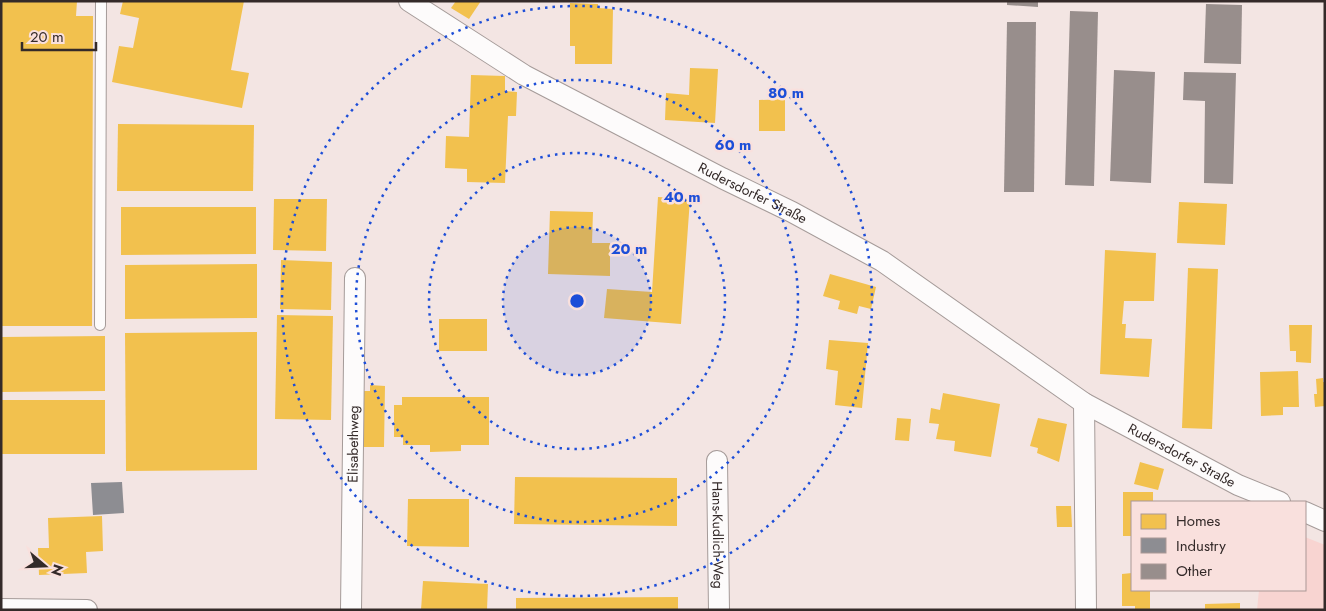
<svg xmlns="http://www.w3.org/2000/svg" width="1326" height="611" viewBox="0 0 1326 611" font-family="Jost,sans-serif">
  <style>
    .green { fill: #f8d4d1 }
    .homes { fill: #f2c14e }
    .industry { fill: #8d8d92 }
    .building { fill: #988e8c }
    .lines { fill: none; stroke-linecap: round; stroke-linejoin: round }
    .lane-casing { stroke: #a59b99; stroke-width: 12 }
    .street-casing { stroke: #a59b99; stroke-width: 22 }
    .lane { stroke: #fdfbfb; stroke-width: 10 }
    .street { stroke: #fdfbfb; stroke-width: 20 }
    .ring { fill: none; stroke: #1d4ed8; stroke-width: 2.5; stroke-dasharray: 2.5 5 }
    .labels { text-anchor: middle; stroke-width: 5; stroke-linejoin: round; paint-order: stroke }
    .street-label { font-size: 14px; fill: #342a29; stroke: #f9e0dd }
    .centre { fill: #1d4ed8; stroke: #f9e0dd; stroke-width: 2.5 }
    .ring-label { font-size: 15px; text-anchor: middle; font-weight: bold; fill: #1d4ed8; stroke: #f9e0dd; stroke-width: 5; stroke-linejoin: round; paint-order: stroke }
  </style>
  <rect width="100%" height="100%" fill="#f3e5e3"/>
  <path class="green" d="M1305,537L1325,545V610H1257L1259,590H1305Z"/>
  <g class="homes">
    <path d="M1,1H77L76,16H93L92,326H1Z"/>
    <path d="M123,1H244L231,70L249,73L242,108L112,82L119,46L133,48L139,18L120,14Z"/>
    <path d="M456,1H481L469,19L451,8Z"/>
    <path d="M570,3L598,4V8L613,9L612,64H575V46H570Z"/>
    <path d="M690,68L718,69L715,123L665,120L666,93L689,95Z"/>
    <path d="M471,75L505,76V91L517,92L516,116H508L505,183L467,182V169L445,168L446,136L469,137Z"/>
    <path d="M785,99V131H759V100Z"/>
    <path d="M118,124L254,125L253,191H117Z"/>
    <path d="M658,197L690,199L681,324L604,318L607,289L652,292Z"/>
    <path d="M274,199H327L326,251L273,250Z"/>
    <path d="M1179,202L1227,204L1225,245L1177,243Z"/>
    <path d="M121,207H256V254L121,255Z"/>
    <path d="M550,211L593,212L592,243H610V276L548,274Z"/>
    <path d="M1105,250L1156,253L1154,301H1124L1122,324H1126L1125,338L1152,339L1149,377L1100,374Z"/>
    <path d="M281,260L332,262L331,310L280,309Z"/>
    <path d="M257,264V318L125,319V265Z"/>
    <path d="M1188,268L1218,269L1212,429L1182,428Z"/>
    <path d="M830,274L876,287L871,309L859,306L857,314L838,309L840,301L823,296Z"/>
    <path d="M277,315L333,316L331,420L275,419Z"/>
    <rect x="439" y="319" width="48" height="32"/>
    <path d="M1289,325H1312L1311,363L1296,362V351H1290Z"/>
    <path d="M257,332V470L126,471L125,333Z"/>
    <path d="M105,336V391L1,392V337Z"/>
    <path d="M829,340L868,343L862,408L835,405L838,371L826,369Z"/>
    <path d="M1298,371L1299,407H1283V415L1261,416L1260,372Z"/>
    <path d="M1323,378V382H1325V406L1315,407L1314,394H1317L1316,379Z"/>
    <path d="M370,385L385,386L384,447H363L364,391H370Z"/>
    <path d="M943,393L1000,404L991,457L954,451L955,441L936,439L939,424L929,423L931,408L940,410Z"/>
    <path d="M402,397H489V445H461V451L430,452V445H403V437H394V405H402Z"/>
    <rect x="1" y="400" width="104" height="54"/>
    <path d="M897,418L911,419L909,441L895,440Z"/>
    <path d="M1038,418L1067,424L1059,462L1037,453L1038,448L1030,446Z"/>
    <path d="M1140,462L1164,469L1158,490L1134,484Z"/>
    <path d="M515,477L677,478V526L514,524Z"/>
    <path d="M1123,492H1153V502H1132V536H1123Z"/>
    <path d="M408,499H469V547L407,546Z"/>
    <path d="M1056,506H1071L1072,527H1057Z"/>
    <path d="M102,516L103,551L86,552L87,573L39,575L38,548H49L48,518Z"/>
    <path d="M1132,573V590H1150V610H1135V606H1122V574Z"/>
    <path d="M423,581L488,584L487,610H421Z"/>
    <path d="M678,597V610H516V598Z"/>
    <path d="M1240,603V610H1205V604Z"/>
  </g>
  <path class="industry" d="M122,482L124,513L93,515L91,483Z"/>
  <g class="building">
    <path d="M1007,1H1038V7L1007,5Z"/>
    <path d="M1206,4L1242,5L1241,64L1204,63Z"/>
    <path d="M1070,11L1098,12L1094,186L1065,185Z"/>
    <path d="M1007,22H1036L1034,192H1004Z"/>
    <path d="M1114,70L1155,72L1151,183L1110,181Z"/>
    <path d="M1184,72L1236,73L1233,184L1204,183L1205,101L1183,100Z"/>
  </g>
  <g class="lines">
    <defs>
      <path id="lane" d="M100,325L101,1"/>
      <g id="street">
        <path id="s1" d="M409,1L524,75L722,178L792,212L882,261L1084,403L1238,485L1280,502"/>
        <path d="M1084,403L1086,610"/>
        <path id="s2" d="M717,461L719,610"/>
        <path d="M1305,512L1325,521"/>
        <path d="M1,609L87,610"/>
        <path id="s3" d="M351,610L355,278"/>
      </g>
    </defs>
    <use href="#lane" class="lane-casing"/>
    <use href="#street" class="street-casing"/>
    <use href="#lane" class="lane"/>
    <use href="#street" class="street"/>
  </g>
  <circle cx="577" cy="301" r="74" fill="#1d4ed8" fill-opacity=".12"/>
  <g class="ring">
    <circle cx="577" cy="301" r="74"/>
    <circle cx="577" cy="301" r="148"/>
    <circle cx="577" cy="301" r="221"/>
    <circle cx="577" cy="301" r="295"/>
  </g>
  <g class="labels">
    <g class="street-label">
      <text dy="5" stroke="none"><textPath href="#s1" startOffset="394">Rudersdorfer Straße</textPath></text>
      <text dy="5" stroke="none"><textPath href="#s3" startOffset="166">Elisabethweg</textPath></text>
      <text dy="5" stroke="none"><textPath href="#s1" startOffset="898">Rudersdorfer Straße</textPath></text>
      <text dy="5" stroke="none"><textPath href="#s2" startOffset="74">Hans-Kudlich-Weg</textPath></text>
    </g>
  </g>
  <circle cx="577" cy="301" r="8" class="centre"/>
  <g class="ring-label">
    <text x="786" y="98">80 m</text>
    <text x="733" y="150">60 m</text>
    <text x="682" y="202">40 m</text>
    <text x="629" y="254">20 m</text>
  </g>
  <rect width="1326" height="611" fill="none" stroke="#342a29" stroke-width="5"/>
  <rect x="1131" y="501" width="175" height="90" fill="#f9e0dd" stroke="#aa9795"/>
  <rect x="1141" y="514" width="25" height="15" fill="#f2c14e" stroke="#aa9795"/>
  <text x="1176" y="526" font-size="15" fill="#342a29">Homes</text>
  <rect x="1141" y="538" width="25" height="15" fill="#8d8d92" stroke="#aa9795"/>
  <text x="1176" y="551" font-size="15" fill="#342a29">Industry</text>
  <rect x="1141" y="564" width="25" height="15" fill="#988e8c" stroke="#aa9795"/>
  <text x="1176" y="576" font-size="15" fill="#342a29">Other</text>
  <g transform="translate(45 566) rotate(109)" stroke="#f9e0dd" stroke-width="4" paint-order="stroke">
  <path d="M0-4L9 19L0 12L-9 19Z" fill="#342a29"/>
  <text y="-8" font-size="14" font-weight="bold" text-anchor="middle" fill="#342a29">N</text>
  </g>
  <path d="M22 42v8h74v-8" fill="none" stroke="#342a29" stroke-width="2.5"/>
  <text x="30" y="42" font-size="15" fill="#342a29" stroke="#f9e0dd" stroke-width="4" paint-order="stroke">20 m</text>
</svg>
